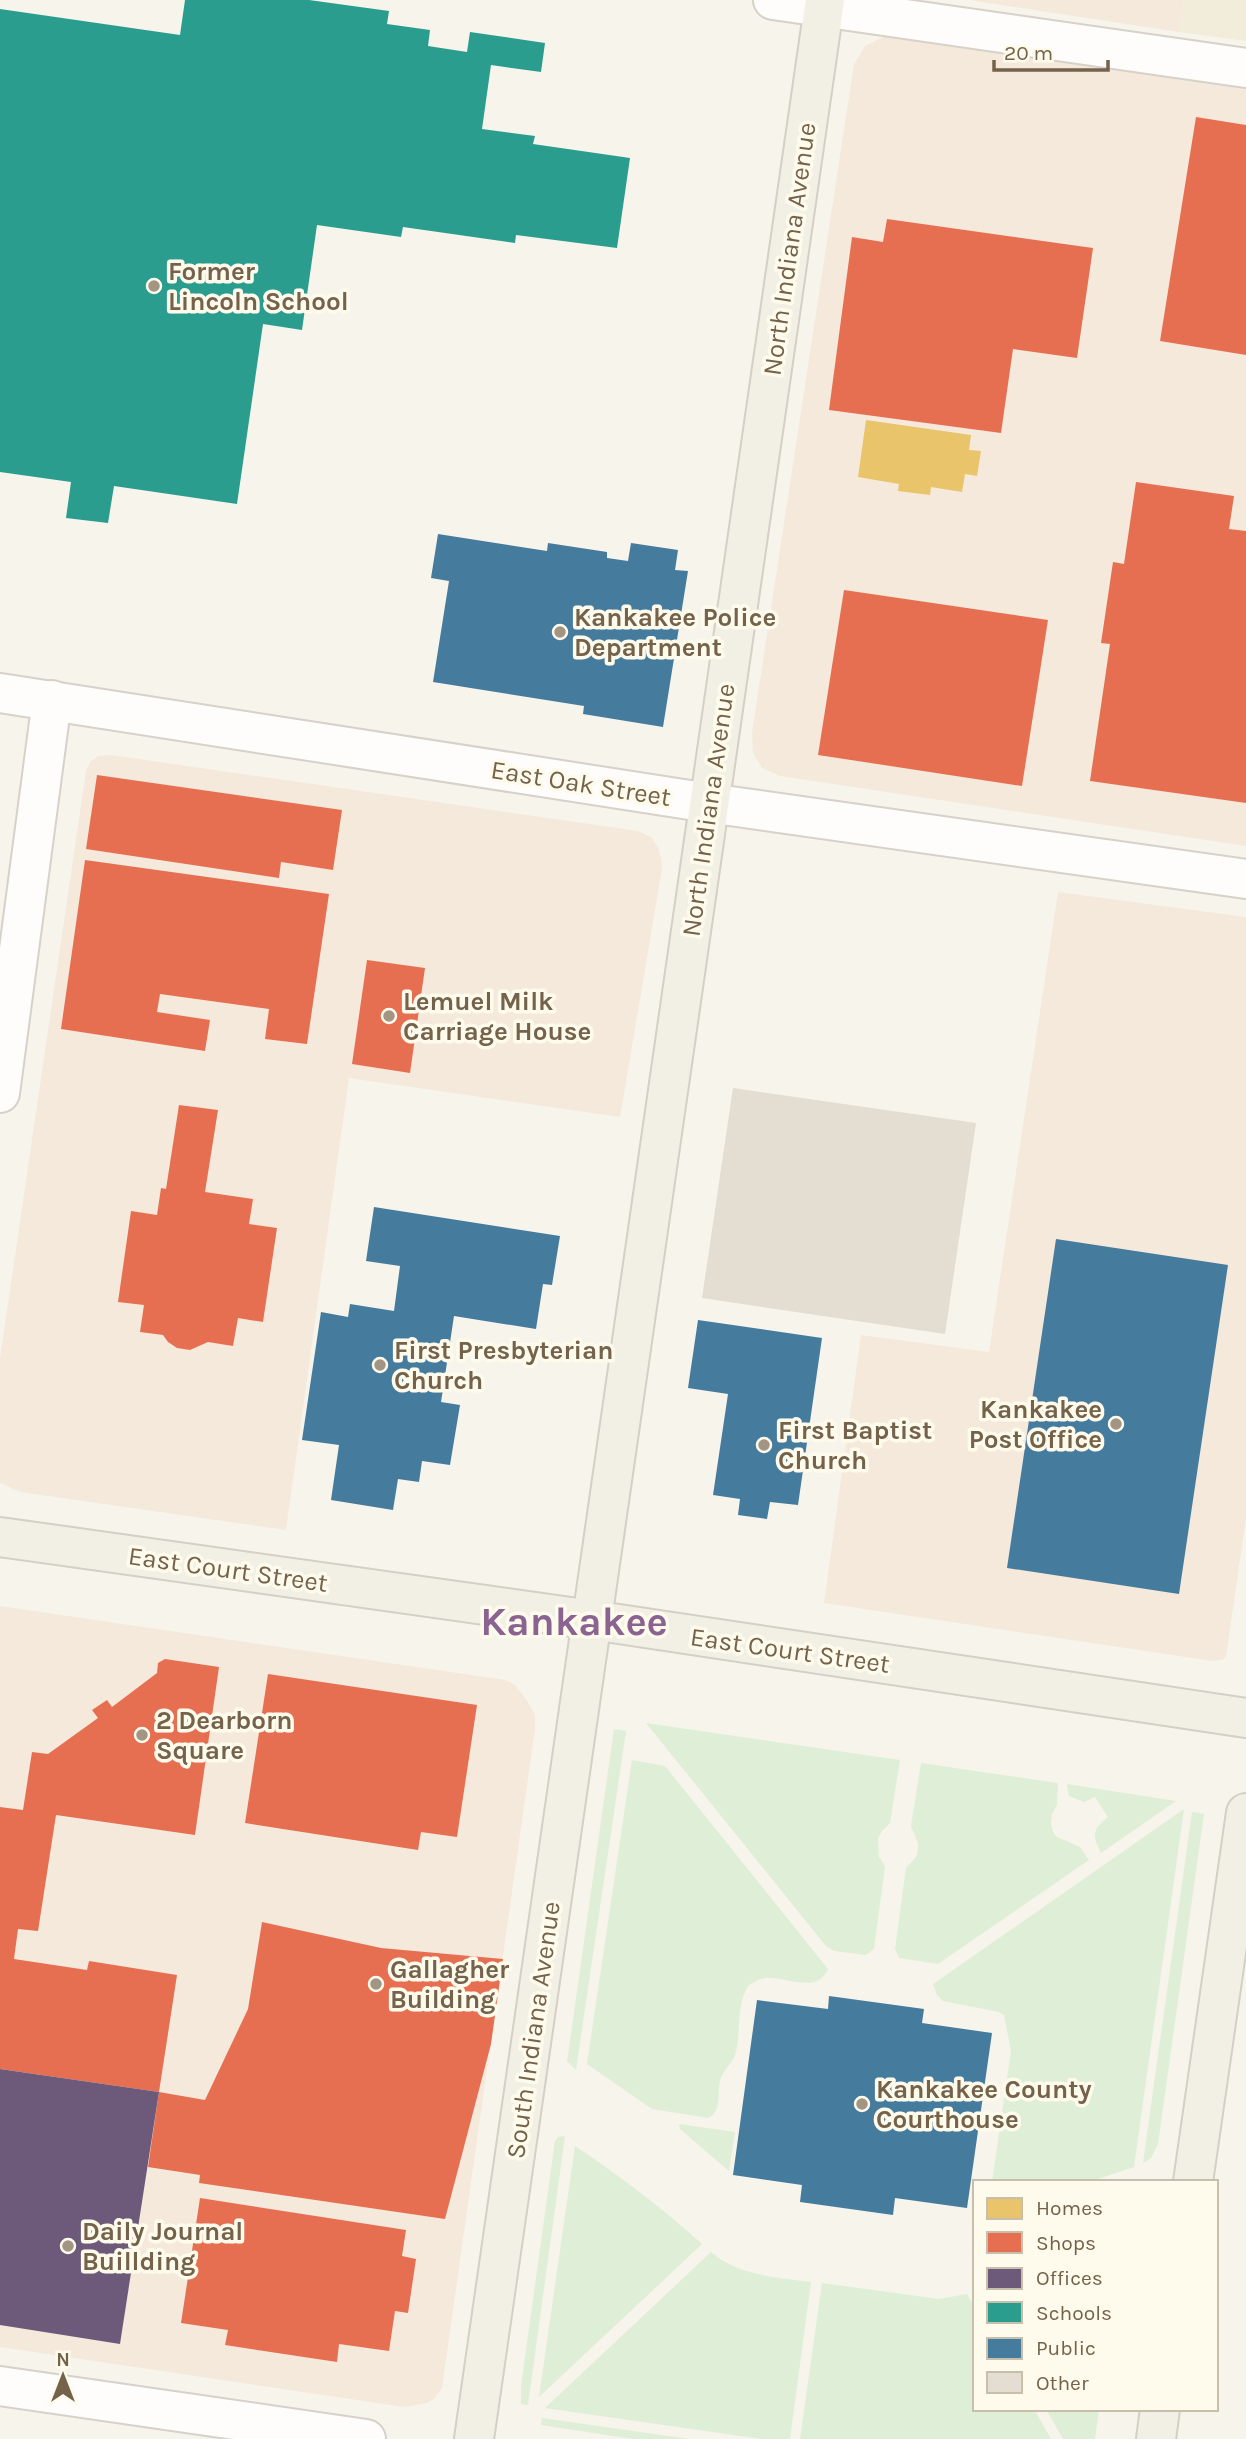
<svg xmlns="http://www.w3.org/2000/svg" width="1246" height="2439" viewBox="0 0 1246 2439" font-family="Karla,sans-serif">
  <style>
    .residential { fill: #f2ecdb }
    .commercial { fill: #f5e9dc }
    .green { fill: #dfeed6 }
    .homes { fill: #e9c46a }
    .shops { fill: #e76f51 }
    .offices { fill: #6d597a }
    .schools { fill: #2a9d8f }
    .public { fill: #457b9d }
    .building { fill: #e3ddd2 }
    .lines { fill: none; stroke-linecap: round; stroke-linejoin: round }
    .minor-casing { stroke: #d6d1c9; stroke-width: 42 }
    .primary-casing { stroke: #d5cfc6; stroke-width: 42 }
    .minor { stroke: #fefdfc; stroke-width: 38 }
    .primary { stroke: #f2f0e5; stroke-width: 38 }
    .poi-dot { fill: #a29583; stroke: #fffbec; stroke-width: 2.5 }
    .labels { text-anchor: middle; stroke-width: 7; stroke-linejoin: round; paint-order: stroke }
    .street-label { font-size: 26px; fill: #74624b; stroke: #fffbec }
    .poi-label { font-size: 26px; font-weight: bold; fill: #74624b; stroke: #fffbec; text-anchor: start }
    .town-label { font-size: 40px; font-weight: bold; fill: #8b6391; stroke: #fffbec }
  </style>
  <rect width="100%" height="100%" fill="#f7f4eb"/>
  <path class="residential" d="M1184,0H1246V41L1179,32Z"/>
  <g class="commercial">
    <path d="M969,0H1184L1179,32Z"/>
    <path d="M904,36L1246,89V846L780,776L762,768L753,753L752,733L854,64L865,46L883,37Z"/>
    <path d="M111,755L638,831L651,837L658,847L661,858L662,869L620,1117L349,1078L286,1530L20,1492L0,1483V1358L86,771L90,762L99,756Z"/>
    <path d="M1058,892L1246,917V1518L1226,1657L1222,1660L1213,1661L824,1603L861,1335L989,1352Z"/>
    <path d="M0,1606L506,1680L515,1685L528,1702L535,1715V1729L442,2388L434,2399L427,2403L404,2407L0,2347Z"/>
  </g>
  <g class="green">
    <path d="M646,1723L900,1760L890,1823L882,1831L878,1838L879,1857L885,1866L874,1949L866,1955L834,1951L826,1946Z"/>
    <path d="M614,1729L626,1731L576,2070L567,2061L568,2055Z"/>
    <path d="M632,1760L665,1766L828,1969C818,1995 784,1976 765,1978C759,1979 754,1982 749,1985C735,2005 742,2032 735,2055C732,2063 724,2070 721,2078C716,2091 723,2112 708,2118L652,2109L587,2064Z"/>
    <path d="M921,1763L1058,1783L1057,1805L1052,1814L1051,1823L1053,1832L1057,1837L1080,1847L1089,1860L938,1964L899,1958L895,1949L906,1868L916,1857L918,1850V1843L911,1826Z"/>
    <path d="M1067,1785V1784L1176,1801L1101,1853C1092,1834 1092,1830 1108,1817L1095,1797L1084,1802L1069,1796Z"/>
    <path d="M1184,1809L1134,2167L1089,2182H992L1011,2051L1004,2015L999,2012L943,2001L937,1995L933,1984Z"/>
    <path d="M1192,1812L1204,1814L1158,2144L1151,2158L1143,2163Z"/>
    <path d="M679,2124L735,2132L729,2171L680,2129Z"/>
    <path d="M565,2136L528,2405L521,2404V2386L555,2141L558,2137Z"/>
    <path d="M575,2146C620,2176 662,2208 702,2244L539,2397Z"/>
    <path d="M711,2252C739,2276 776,2277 811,2282L790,2439H761L545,2408Z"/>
    <path d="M822,2283L939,2299L967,2294L975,2308V2409H1034L1051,2439H800Z"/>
    <path d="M1046,2409H1099L1095,2439H1063Z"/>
    <path d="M542,2418L689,2439H633L541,2425Z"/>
  </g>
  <path class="homes" d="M866,420L971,435L969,450L981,451L977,476L965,474L962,492L931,487L930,495L898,491L899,484L858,477Z"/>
  <g class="shops">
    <path d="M1196,117L1246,125V355L1160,341Z"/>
    <path d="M887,219L1093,248L1077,358L1013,349L1001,433L829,410L852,237L883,242Z"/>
    <path d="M1136,482L1234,496L1229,529L1246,531V803L1090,781L1110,644L1101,643L1113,562L1124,564Z"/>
    <path d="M844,590L1048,620L1022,786L818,755Z"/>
    <path d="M97,775L342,810L333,870L281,862L279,878L86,849Z"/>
    <path d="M85,860L329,894L307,1044L265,1039L269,1009L160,994L157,1012L210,1020L205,1051L61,1029Z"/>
    <path d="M367,960L425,968L410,1073L352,1064Z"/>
    <path d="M179,1105L218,1110L205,1192L253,1199L249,1224L277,1228L263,1322L238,1318L233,1346L208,1342L190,1350L177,1348L168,1342L163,1335L140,1332L144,1305L118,1302L131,1211L157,1215L161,1188L166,1189Z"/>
    <path d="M165,1659L219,1667L195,1835L56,1815L38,1931L18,1929L14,1959L87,1970L89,1961L177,1975L159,2092L0,2069V1807L23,1810L32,1752L48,1754L98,1718L92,1710L107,1700L112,1707L157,1673L158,1663Z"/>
    <path d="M268,1674L477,1705L457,1837L421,1832L418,1850L245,1823Z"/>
    <path d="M262,1922L381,1948L503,1959L491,2044L445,2219L199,2183L200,2175L148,2167L159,2092L205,2100L248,2009Z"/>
    <path d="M200,2198L406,2230L402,2256L416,2259L408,2313L395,2311L389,2351L339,2344L337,2362L225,2345L228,2330L181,2323Z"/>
  </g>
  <path class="offices" d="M0,2069L159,2092L120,2344L0,2325Z"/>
  <path class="schools" d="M185,0H309L389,11L387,24L430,30L428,46L467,52L470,32L545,43L541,72L491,65L482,129L535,136L533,144L630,158L617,248L516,235L515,243L403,227L401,237L317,225L302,330L263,324L237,504L114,486L108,523L66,518L71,482L0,472V9L180,35Z"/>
  <g class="public">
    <path d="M438,534L547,551L548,543L607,552V558L628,561L631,543L678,550L675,570L688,571L663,727L583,714L584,706L433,682L449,581L431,578Z"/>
    <path d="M374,1207L560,1236L552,1285L543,1284L536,1329L454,1316L441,1402L460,1405L450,1465L422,1461L419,1482L398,1479L393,1510L331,1500L339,1445L302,1440L321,1312L348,1317L350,1304L394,1311L400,1266L366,1261Z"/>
    <path d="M1056,1239L1228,1265L1179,1594L1007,1568Z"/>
    <path d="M698,1320L822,1338L798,1505L770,1502L767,1519L738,1515L740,1499L713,1495L728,1394L688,1388Z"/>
    <path d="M829,1996L924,2009L922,2023L992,2033L967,2208L895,2198L893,2215L800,2202L802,2185L733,2175L757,2000L828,2009Z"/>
  </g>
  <path class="building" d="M733,1088L976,1123L945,1334L702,1298Z"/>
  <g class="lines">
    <defs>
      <g id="minor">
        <path d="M773,0L1246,68"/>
        <path d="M0,693L709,803L1246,879"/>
        <path d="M0,1093L52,700"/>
        <path d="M0,2386L366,2439"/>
      </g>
      <g id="primary">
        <path d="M0,1537L592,1620L1246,1718"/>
        <path d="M1193,2182L1246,1813"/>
        <path d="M474,2439L825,0"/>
        <path d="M1156,2439L1160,2409"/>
      </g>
    </defs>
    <use href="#minor" class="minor-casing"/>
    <use href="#primary" class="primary-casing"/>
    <use href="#minor" class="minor"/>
    <use href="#primary" class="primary"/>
  </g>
  <g class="poi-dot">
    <circle cx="154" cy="286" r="7"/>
    <circle cx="560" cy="632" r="7"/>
    <circle cx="389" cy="1016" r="7"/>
    <circle cx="380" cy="1365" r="7"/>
    <circle cx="1116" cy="1424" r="7"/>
    <circle cx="764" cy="1445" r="7"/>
    <circle cx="142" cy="1735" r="7"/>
    <circle cx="376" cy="1984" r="7"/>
    <circle cx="862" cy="2104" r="7"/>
    <circle cx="68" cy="2246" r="7"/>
  </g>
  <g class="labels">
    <g class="street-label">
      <text transform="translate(789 249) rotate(-82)" y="9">North Indiana Avenue</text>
      <text transform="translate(581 783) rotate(9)" y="9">East Oak Street</text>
      <text transform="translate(708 810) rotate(-82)" y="9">North Indiana Avenue</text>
      <text transform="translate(228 1569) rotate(8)" y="9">East Court Street</text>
      <text transform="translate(790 1650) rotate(8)" y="9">East Court Street</text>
      <text transform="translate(533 2030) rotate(-82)" y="9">South Indiana Avenue</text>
    </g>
    <g class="poi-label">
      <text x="168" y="280">Former<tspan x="168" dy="30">Lincoln School</tspan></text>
      <text x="574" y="626">Kankakee Police<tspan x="574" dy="30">Department</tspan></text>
      <text x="403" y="1010">Lemuel Milk<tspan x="403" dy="30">Carriage House</tspan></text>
      <text x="394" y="1359">First Presbyterian<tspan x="394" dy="30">Church</tspan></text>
      <text x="1102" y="1418" text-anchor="end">Kankakee<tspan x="1102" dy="30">Post Office</tspan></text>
      <text x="778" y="1439">First Baptist<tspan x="778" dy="30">Church</tspan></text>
      <text x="156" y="1729">2 Dearborn<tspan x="156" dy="30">Square</tspan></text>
      <text x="390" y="1978">Gallagher<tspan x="390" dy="30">Building</tspan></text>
      <text x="876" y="2098">Kankakee County<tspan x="876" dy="30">Courthouse</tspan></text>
      <text x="82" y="2240">Daily Journal<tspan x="82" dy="30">Buillding</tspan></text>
    </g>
    <g class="town-label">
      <text x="574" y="1635">Kankakee</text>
    </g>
  </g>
  <rect x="973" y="2180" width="245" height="231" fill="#fffbec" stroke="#c7beac" stroke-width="2"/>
  <rect x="987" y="2198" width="35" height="21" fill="#e9c46a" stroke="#c7beac" stroke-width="2"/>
  <text x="1036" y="2215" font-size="21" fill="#74624b">Homes</text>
  <rect x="987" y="2232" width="35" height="21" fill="#e76f51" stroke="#c7beac" stroke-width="2"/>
  <text x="1036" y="2250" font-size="21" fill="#74624b">Shops</text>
  <rect x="987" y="2268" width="35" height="21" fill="#6d597a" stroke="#c7beac" stroke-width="2"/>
  <text x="1036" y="2285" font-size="21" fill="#74624b">Offices</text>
  <rect x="987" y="2302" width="35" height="21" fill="#2a9d8f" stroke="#c7beac" stroke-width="2"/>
  <text x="1036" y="2320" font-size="21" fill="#74624b">Schools</text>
  <rect x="987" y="2338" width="35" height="21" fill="#457b9d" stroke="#c7beac" stroke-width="2"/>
  <text x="1036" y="2355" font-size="21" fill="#74624b">Public</text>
  <rect x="987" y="2372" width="35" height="21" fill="#e3ddd2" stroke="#c7beac" stroke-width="2"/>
  <text x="1036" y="2390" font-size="21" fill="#74624b">Other</text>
  <g transform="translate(63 2376)" stroke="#fffbec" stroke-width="5" paint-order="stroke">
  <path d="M0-5L12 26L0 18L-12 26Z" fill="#74624b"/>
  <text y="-10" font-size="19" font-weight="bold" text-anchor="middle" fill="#74624b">N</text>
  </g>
  <path d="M994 60v10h114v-10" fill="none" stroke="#74624b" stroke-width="3.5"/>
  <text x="1004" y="60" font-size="21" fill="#74624b" stroke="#fffbec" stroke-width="5" paint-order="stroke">20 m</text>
</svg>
